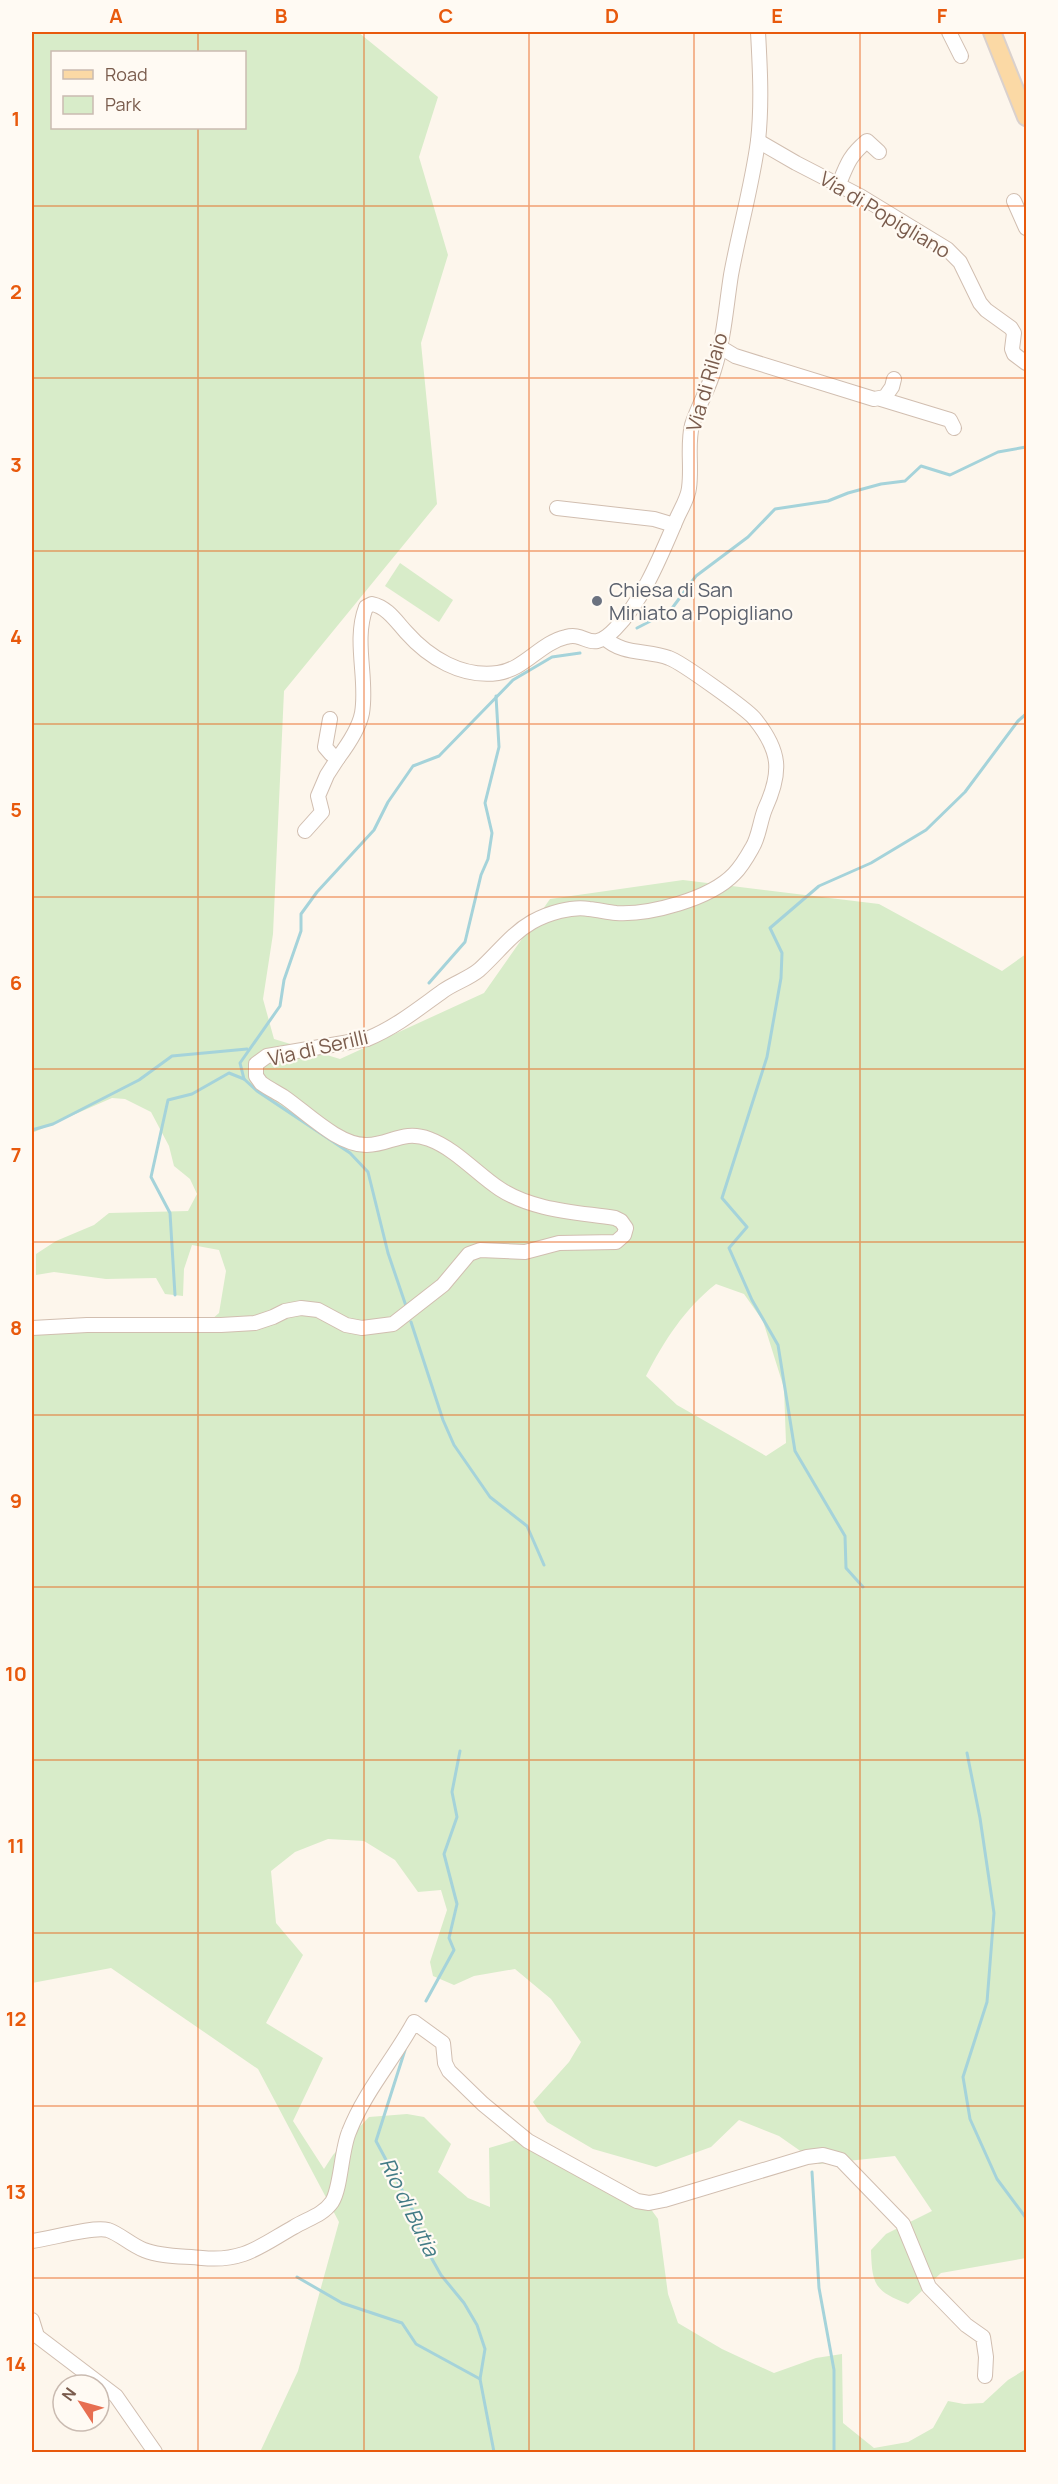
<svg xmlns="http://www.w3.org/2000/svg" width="1058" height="2484" viewBox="0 0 1058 2484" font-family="Manrope,sans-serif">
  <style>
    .green { fill: #d8ecc9; fill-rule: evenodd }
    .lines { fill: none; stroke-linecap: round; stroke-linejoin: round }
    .stream { stroke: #a5d3da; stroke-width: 3 }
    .minor-casing { stroke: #d1beb0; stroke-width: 16 }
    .major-casing { stroke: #dad1cd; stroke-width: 20 }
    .minor { stroke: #fff; stroke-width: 14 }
    .major { stroke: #fbd9a5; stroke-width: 16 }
    .grid { fill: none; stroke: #e8590c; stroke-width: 1.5; stroke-opacity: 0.55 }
    .worship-dot { fill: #6b7280; stroke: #fffaf3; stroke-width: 2 }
    .labels { text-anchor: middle; stroke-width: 4.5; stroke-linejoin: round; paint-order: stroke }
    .street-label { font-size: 20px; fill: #7a5c4d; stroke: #fffaf3 }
    .worship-label { font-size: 20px; fill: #5b616d; stroke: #fffaf3; text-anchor: start }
    .water-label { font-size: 21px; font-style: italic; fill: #437c86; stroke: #fffaf3 }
    .neatline { fill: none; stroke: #e8590c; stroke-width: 2 }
    .grid-label { font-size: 20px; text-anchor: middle; font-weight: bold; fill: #e8590c }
  </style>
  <rect width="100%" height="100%" fill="#fdf6ec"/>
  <g class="green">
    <path d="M32,32H358L438,97L419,157L448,255L421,343L437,504L284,691L273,934L263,999L274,1039L340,1059L484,993L550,899L683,880L879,904L1002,971L1026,954V2258L941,2273L908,2304C874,2291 872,2284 871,2250L886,2234L932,2211L895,2156L819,2164L779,2136L739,2120L711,2147L656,2167L593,2149L547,2122L533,2102L569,2062L581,2042L551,1999L515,1969L474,1976L454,1985L433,1976L430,1962L447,1910L441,1890L418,1892L395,1860L364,1841L328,1839L295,1852L271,1871L276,1923L303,1955L266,2023L323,2058L293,2121L324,2169L333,2155L369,2117L407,2114L424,2117L451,2144L438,2172L468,2198L490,2207L489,2148L532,2135L640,2194L658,2219L668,2294L678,2323L722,2349L774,2373L816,2358L842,2354L843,2423L874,2448L908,2442L933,2428L948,2401L964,2404L983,2403L1008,2380L1026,2369V2452H260L298,2371L339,2222L258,2069L111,1968L32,1983V1321L211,1320L219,1313L226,1271L219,1250L192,1245L184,1269L183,1296L165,1294L156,1278L106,1279L54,1272L36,1275V1254L56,1241L94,1225L109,1213L188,1211L197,1194L190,1179L174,1166L169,1146L151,1112L125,1099L112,1098L32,1133ZM52,52H244V128H52ZM716,1284L744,1294L763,1321L784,1388L786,1443L766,1456L677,1405L646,1376C664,1341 685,1308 716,1284Z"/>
    <path d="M400,563L453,600L439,622L385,586Z"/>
  </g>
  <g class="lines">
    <g class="stream">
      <path d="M637,628L670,611L696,576L748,537L775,509L828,501L848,493L881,484L905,481L921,466L950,475L998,452L1026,447"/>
      <path d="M429,983L465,942L481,875L488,859L492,833L485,803L499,747L496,696"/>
      <path d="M32,1130L53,1124L139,1080L172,1056L247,1049"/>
      <path d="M175,1295L170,1213L151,1177L168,1100L192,1094L229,1073L244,1079"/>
      <path d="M406,1306L388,1253L368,1172L350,1153L257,1091L244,1079L240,1063L280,1006L284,980L301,931V914L317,892L374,830L388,802L413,766L439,756L513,680L552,657L580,653"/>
      <path d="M411,1322L443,1420L454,1445L490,1497L527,1526L544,1565"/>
      <path d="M863,1587L846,1568L845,1536L795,1451L778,1345L752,1300L729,1248L747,1227L722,1198L767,1057L781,978L782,953L770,928L819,886L871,863L926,830L965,792L1018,721L1026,714"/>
      <path d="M967,1753L980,1818L994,1913L987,2002L963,2077L970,2119L997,2179L1026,2218"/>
      <path d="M426,2001L454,1950L449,1938L457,1904L444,1854L457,1817L452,1792L460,1751"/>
      <path d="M405,2050L376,2141L418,2220L419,2236L441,2275L464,2303L477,2325L485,2349L480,2379L494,2452"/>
      <path d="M812,2172L819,2288L834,2370V2452"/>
      <path d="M297,2277L342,2303L402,2323L416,2344L480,2379"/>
    </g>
    <defs>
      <g id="minor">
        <path d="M949,32L961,56"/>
        <path d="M758,141L796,163L860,196L947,249L960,262L980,303L986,310L1011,328L1014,333L1012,349L1014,354L1026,363"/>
        <path d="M839,184C847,164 850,155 867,141L879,152"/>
        <path d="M1014,201L1026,228"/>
        <path d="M720,347L735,356L874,399L885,397L892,387L894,379"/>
        <path d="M881,399L950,420L954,428"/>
        <path d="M557,508L654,519L674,525"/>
        <path d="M330,719L325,747L331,754L338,758C347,746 359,729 362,713C368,679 353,641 366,607L372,604C387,607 396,621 406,632C429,658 462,678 498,673C525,669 540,643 566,637C587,631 590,655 615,629C644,599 661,555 677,518C681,509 688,498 689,488C692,467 687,445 692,425C698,406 709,388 714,370C724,339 726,307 731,275C739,231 752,186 758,141C762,105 760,68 758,32"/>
        <path d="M305,831L322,812L318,796L327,775L338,758"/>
        <path d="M32,1328L87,1325H221L255,1323L273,1317L285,1311L301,1308L318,1310L346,1325L362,1328L393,1324L443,1285L469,1254L480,1250L525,1252L559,1243L616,1242L624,1235L626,1228L621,1221L615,1218C577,1212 534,1211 500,1189C477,1174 456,1149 429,1139C403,1129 390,1145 367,1145C339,1146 306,1112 284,1097C276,1092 268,1088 261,1083L256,1076V1064L267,1056L367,1039C396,1027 418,1009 443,991C454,983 468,979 479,970C497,954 511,934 532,922C548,913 572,906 589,909C598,910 607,912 616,913C650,915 710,899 734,874C741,867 747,857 752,848C759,837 760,821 765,809C782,772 781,751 754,718C745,708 681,662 669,658C648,650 622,655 605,638"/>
        <path d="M32,2241C50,2239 92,2226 108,2230C120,2234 131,2245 144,2250C161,2257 184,2256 202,2258C244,2262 260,2246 294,2227C307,2219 323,2215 332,2202C341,2188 341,2151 349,2132C365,2091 394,2059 414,2022L443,2043L445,2063L449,2071L483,2104L528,2141L637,2201L649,2203L664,2200L807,2157L823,2155L841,2160L903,2224L929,2287L966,2325L983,2337L986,2357L985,2376"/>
        <path d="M32,2320L37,2336L116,2396L155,2452"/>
      </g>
      <path id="major" d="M992,32L1026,117"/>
    </defs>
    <use href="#minor" class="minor-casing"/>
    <use href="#major" class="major-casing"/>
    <use href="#minor" class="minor"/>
    <use href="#major" class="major"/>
  </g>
  <path class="grid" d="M198,32V52M364,32V2452M529,32V2452M694,32V2452M860,32V2452M198,128V2452M32,206H1026M32,378H1026M32,551H1026M32,724H1026M32,897H1026M32,1069H1026M32,1242H1026M32,1415H1026M32,1587H1026M32,1760H1026M32,1933H1026M32,2106H1026M32,2278H1026"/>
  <circle class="worship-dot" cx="597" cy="601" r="6"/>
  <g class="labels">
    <g class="street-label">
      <text transform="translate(885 215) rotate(31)" y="7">Via di Popigliano</text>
      <text transform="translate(707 382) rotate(-74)" y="7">Via di Rilaio</text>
      <text transform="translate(318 1048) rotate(-13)" y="7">Via di Serilli</text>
    </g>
    <g class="worship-label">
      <text x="609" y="597">Chiesa di San<tspan x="609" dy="23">Miniato a Popigliano</tspan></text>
    </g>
    <g class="water-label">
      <text transform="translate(409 2207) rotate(64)" y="7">Rio di Butia</text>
    </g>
  </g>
  <rect width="1058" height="2484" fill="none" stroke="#fffaf3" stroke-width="66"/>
  <rect x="51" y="51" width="195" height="78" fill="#fffaf3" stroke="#cabbb1" stroke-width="1.5"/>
  <rect x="63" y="70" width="30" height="9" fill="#fbd9a5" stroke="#cabbb1" stroke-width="1.5"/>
  <text x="105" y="81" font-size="18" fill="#7a5c4d">Road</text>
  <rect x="63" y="96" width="30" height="18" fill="#d8ecc9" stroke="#cabbb1" stroke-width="1.5"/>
  <text x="105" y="111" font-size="18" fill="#7a5c4d">Park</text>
  <g transform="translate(81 2403) rotate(306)"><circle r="28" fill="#fffaf3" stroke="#cabbb1" stroke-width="1.5"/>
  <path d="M0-4.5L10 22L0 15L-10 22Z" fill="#e76f51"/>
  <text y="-9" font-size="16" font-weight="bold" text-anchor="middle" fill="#7a5c4d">N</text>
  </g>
  <rect x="33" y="33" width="992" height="2418" class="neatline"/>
  <g class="grid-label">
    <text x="116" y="23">A</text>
    <text x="281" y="23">B</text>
    <text x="446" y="23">C</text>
    <text x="612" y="23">D</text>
    <text x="777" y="23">E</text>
    <text x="942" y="23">F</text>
    <text x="16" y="126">1</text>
    <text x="16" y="299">2</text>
    <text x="16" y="472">3</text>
    <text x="16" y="644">4</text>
    <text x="16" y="817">5</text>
    <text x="16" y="990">6</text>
    <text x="16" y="1162">7</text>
    <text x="16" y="1335">8</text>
    <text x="16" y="1508">9</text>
    <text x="16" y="1681">10</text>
    <text x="16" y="1853">11</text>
    <text x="16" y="2026">12</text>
    <text x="16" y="2199">13</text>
    <text x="16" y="2371">14</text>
  </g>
</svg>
